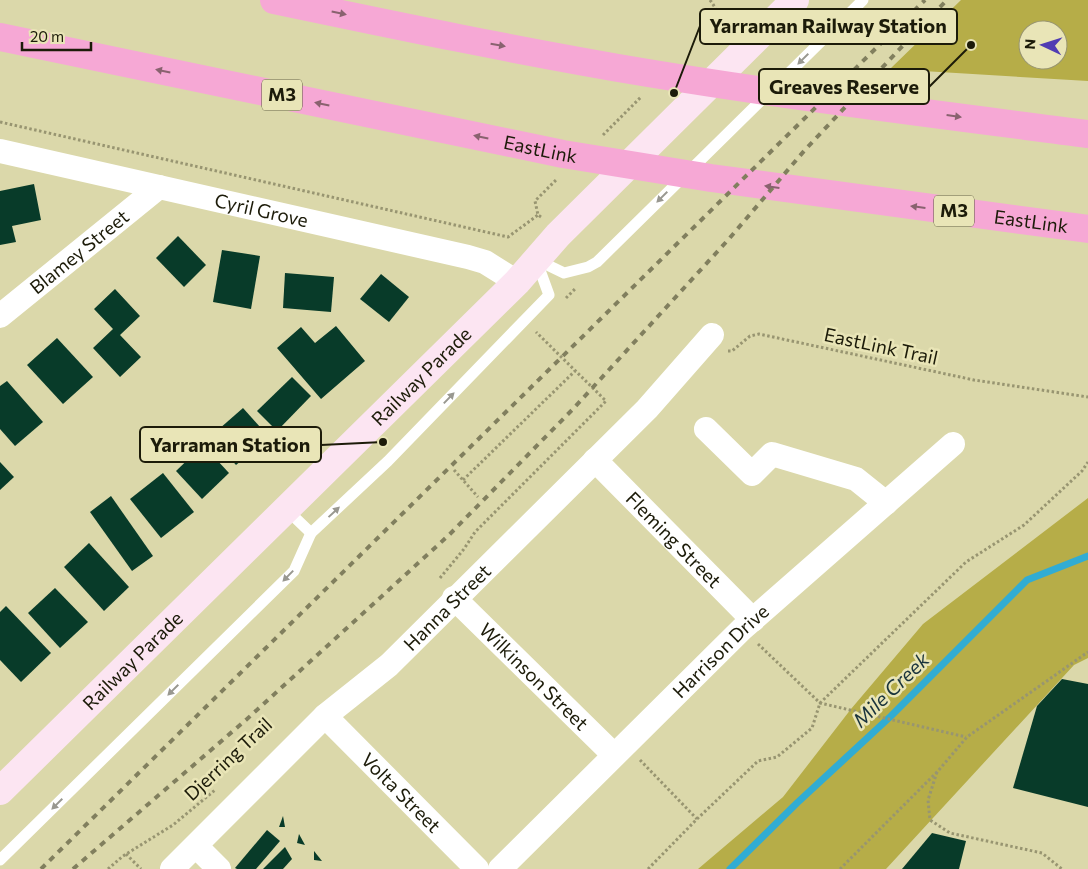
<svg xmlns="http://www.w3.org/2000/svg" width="1088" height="869" viewBox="0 0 1088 869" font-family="Commissioner,sans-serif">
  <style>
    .green { fill: #b6ad48; fill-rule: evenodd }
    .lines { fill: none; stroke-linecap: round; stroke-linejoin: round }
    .stream { stroke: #31acd3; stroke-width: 7 }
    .building { fill: #083b29 }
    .path { stroke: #989571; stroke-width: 3; stroke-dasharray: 2.5 2.5; stroke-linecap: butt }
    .lane { stroke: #fff; stroke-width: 11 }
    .street { stroke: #fff; stroke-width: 24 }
    .secondary { stroke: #fce5f2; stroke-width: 28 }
    .highway { stroke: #f6a8d5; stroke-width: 28 }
    .rail { stroke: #817f5e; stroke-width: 4; stroke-dasharray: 6 6; stroke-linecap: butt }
    .oneway { fill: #89626f }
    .oneway2 { fill: #999890 }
    .labels { text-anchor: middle; stroke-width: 5; stroke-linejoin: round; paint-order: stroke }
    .shield { fill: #e9e5b7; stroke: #5a583d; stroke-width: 1 }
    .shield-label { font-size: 18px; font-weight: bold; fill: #1c1b09 }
    .street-label { font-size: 19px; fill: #1c1b09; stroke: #e9e5b7 }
    .water-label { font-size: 20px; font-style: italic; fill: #19333c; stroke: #e9e5b7 }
    .leader { fill: none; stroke: #1c1b09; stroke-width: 2 }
    .callout-dot { fill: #1c1b09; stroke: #e9e5b7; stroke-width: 2 }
    .callout { fill: #e9e5b7; stroke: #1c1b09; stroke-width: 2 }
    .callout-label { font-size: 20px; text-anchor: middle; font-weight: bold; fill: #1c1b09 }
  </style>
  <rect width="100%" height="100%" fill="#dbd8aa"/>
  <g class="green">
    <path d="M961,0H1088V81L890,69ZM1028,30H1058V60H1028Z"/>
    <path d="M1088,498V658L1074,665L886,869H698L783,797L851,709L923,624Z"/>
  </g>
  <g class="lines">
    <path class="stream" d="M730,869L797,803L891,716L1027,580L1088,556"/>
  </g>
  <g class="building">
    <path d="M34,184L41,220L12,226L16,242L0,245V191Z"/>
    <path d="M178,236L206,265L184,287L156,258Z"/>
    <path d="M222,250L260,256L251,309L213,302Z"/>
    <path d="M285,273L334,277L331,312L283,308Z"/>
    <path d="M381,274L409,297L389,322L360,299Z"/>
    <path d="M115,289L140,316L120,335L141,357L120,377L93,348L113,329L94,309Z"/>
    <path d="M336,326L365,361L321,399L277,348L301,327L315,343Z"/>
    <path d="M57,338L93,377L63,404L27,365Z"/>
    <path d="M292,377L311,396L277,431L257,411Z"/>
    <path d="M7,381L43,422L15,446L0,429V386Z"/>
    <path d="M243,408L269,437L236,465L211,436Z"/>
    <path d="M203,445L229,473L202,499L176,471Z"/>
    <path d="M0,462L14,477L0,490Z"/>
    <path d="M163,473L194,512L161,538L130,499Z"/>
    <path d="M111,496L153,556L132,571L90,512Z"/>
    <path d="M89,543L129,587L104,611L64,567Z"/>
    <path d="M55,588L88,622L60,648L28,613Z"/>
    <path d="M6,606L51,653L21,682L0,660V612Z"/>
    <path d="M1062,679L1088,684V807L1013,788L1037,706Z"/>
    <path d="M283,816L285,827H279Z"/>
    <path d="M267,830L280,841L256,869H237L235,868Z"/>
    <path d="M932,833L966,841L959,869H902Z"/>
    <path d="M299,834L305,845L297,843Z"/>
    <path d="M285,847L292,859L283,869H263Z"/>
    <path d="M314,851L322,861L314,860Z"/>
  </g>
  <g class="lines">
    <g class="path">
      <path d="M710,0C719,12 724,27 715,41"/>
      <path d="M0,122L508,237L538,215"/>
      <path d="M603,135L641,97"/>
      <path d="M541,217L538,215L535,201L557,179"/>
      <path d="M566,298L575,289"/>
      <path d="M728,351H732L750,336L759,334L974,380L1088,397"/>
      <path d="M454,470L478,497"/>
      <path d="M463,480L575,371"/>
      <path d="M440,578L464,549L475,532L606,401L536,332"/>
      <path d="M758,644L820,703L966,737"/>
      <path d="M640,760L697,819"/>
      <path d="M937,772L928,800L930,820L950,833L1042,853L1062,869"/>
      <path d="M126,854L141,869"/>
      <path d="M108,869L123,856L173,825L215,790"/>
      <path d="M648,869L697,819L758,761L777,757L812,728L820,703L966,562L1024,525L1082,471L1088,462"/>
      <path d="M840,869L938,771L967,737L1088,652"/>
    </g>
    <g class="lane">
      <path d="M537,260L564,273L588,267L597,262L863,0"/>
      <path d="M286,509L311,533L388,461L549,295L537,262"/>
      <path d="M0,860L294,571L311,533"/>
    </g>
    <g class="street">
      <path id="s1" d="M0,151L468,257L485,262L517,282"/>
      <path id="s2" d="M0,316L159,187"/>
      <path d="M706,429L752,474L772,454L856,479L886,503"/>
      <path id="s3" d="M595,460L753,620"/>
      <path id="s4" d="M454,598L614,755"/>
      <path id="s5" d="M325,716L477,869"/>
      <path d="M196,846L219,869"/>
      <path id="s6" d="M172,869L325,716L389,665L647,409L712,335"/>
      <path id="s7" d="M500,869L742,629L953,444"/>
    </g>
    <path class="secondary" id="s8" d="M0,791L517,282L558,235L795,0"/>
    <g class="highway">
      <path d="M274,0C398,26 523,52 648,73C794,97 941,115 1088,134"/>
      <path id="s9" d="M0,37L563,154L711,178L1088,229"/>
    </g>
    <g class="rail">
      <path d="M41,869L925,0"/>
      <path d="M73,869L247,719L449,535L573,409L728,240L804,151L909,39L947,0"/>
    </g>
  </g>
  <defs><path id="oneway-solid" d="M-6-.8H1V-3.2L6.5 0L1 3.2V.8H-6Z" transform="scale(1.25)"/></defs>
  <g class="oneway">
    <use href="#oneway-solid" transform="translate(339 13) rotate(12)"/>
    <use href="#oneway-solid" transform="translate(498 45) rotate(10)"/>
    <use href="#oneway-solid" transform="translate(163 71) rotate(-168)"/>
    <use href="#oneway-solid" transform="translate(322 104) rotate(-168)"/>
    <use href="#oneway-solid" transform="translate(954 116) rotate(8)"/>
    <use href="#oneway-solid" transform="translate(481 137) rotate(-168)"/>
    <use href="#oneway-solid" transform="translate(772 187) rotate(-172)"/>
    <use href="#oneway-solid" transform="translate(918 207) rotate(-173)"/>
  </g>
  <g class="oneway2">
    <use href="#oneway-solid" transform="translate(803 59) rotate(135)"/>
    <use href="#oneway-solid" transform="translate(662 197) rotate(135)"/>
    <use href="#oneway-solid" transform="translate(449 398) rotate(-46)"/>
    <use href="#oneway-solid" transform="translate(334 512) rotate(-43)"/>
    <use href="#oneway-solid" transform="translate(288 576) rotate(134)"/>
    <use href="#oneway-solid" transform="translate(173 690) rotate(135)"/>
    <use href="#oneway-solid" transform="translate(57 804) rotate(135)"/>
  </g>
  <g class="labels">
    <g class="shield">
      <rect x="262" y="79.5" width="40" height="31" rx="4"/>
      <rect x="934" y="195.5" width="40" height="31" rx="4"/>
    </g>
    <g class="shield-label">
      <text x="282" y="101">M3</text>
      <text x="954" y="217">M3</text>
    </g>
    <g class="street-label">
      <text dy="7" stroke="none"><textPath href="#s9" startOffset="552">EastLink</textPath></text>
      <text dy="7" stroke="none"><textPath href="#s1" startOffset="268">Cyril Grove</textPath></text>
      <text dy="7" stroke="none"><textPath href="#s9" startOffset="1048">EastLink</textPath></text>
      <text dy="7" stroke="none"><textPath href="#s2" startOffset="102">Blamey Street</textPath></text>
      <text transform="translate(881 346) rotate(12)" y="7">EastLink Trail</text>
      <text dy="7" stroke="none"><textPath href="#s8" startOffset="591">Railway Parade</textPath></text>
      <text dy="7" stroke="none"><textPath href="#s3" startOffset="112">Fleming Street</textPath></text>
      <text dy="7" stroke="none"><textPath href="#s6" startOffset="380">Hanna Street</textPath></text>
      <text dy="7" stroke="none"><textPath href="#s7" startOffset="310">Harrison Drive</textPath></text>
      <text dy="7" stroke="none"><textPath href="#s8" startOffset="186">Railway Parade</textPath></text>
      <text dy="7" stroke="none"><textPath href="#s4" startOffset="112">Wilkinson Street</textPath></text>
      <text transform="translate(228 759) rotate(-43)" y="7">Djerring Trail</text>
      <text dy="7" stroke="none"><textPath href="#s5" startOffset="108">Volta Street</textPath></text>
    </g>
    <g class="water-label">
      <text transform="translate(891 690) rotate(-44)" y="7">Mile Creek</text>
    </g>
  </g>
  <path class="leader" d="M674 93L700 26M971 45L929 87M383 442L321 445"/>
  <g class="callout-dot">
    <circle cx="674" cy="93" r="5"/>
    <circle cx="971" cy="45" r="5"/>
    <circle cx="383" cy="442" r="5"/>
  </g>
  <g class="callout">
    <rect x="700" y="9" width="257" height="35" rx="5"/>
    <rect x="759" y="69" width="170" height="35" rx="5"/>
    <rect x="140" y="427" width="181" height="35" rx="5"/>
  </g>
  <g class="callout-label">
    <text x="828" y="33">Yarraman Railway Station</text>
    <text x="844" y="94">Greaves Reserve</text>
    <text x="230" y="452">Yarraman Station</text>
  </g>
  <g transform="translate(1043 45) rotate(274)"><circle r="24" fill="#e9e5b7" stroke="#979471"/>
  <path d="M0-4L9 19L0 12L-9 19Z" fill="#503cb3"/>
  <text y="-8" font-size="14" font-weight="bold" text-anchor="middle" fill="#1c1b09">N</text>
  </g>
  <path d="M22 42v8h69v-8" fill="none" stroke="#1c1b09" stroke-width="2.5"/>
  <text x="30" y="42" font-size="15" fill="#1c1b09" stroke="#e9e5b7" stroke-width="4" paint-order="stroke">20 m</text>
</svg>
